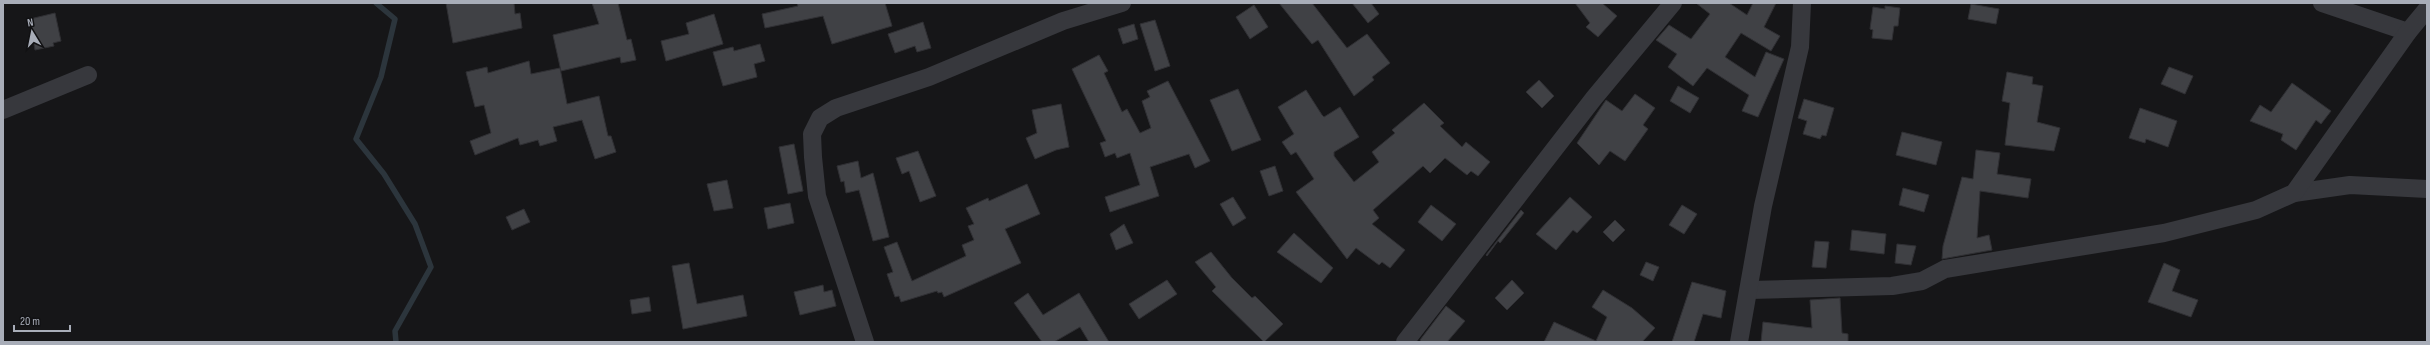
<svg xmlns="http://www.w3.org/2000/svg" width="2430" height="345" viewBox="0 0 2430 345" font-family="'Sofia Sans Condensed',sans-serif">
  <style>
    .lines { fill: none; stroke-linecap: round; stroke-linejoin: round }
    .stream { stroke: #2c353c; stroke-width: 5.5 }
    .building { fill: #404145; stroke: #303034 }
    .minor { stroke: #37383d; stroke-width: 18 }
  </style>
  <rect width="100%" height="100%" fill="#161618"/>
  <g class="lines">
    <path class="stream" d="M376,3L395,19L381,77L356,139L384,174L415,224L431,267L395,331L396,342"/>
  </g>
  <g class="building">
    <path d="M446,3H514L515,14L520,13L522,28L453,43Z"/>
    <path d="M592,3H618L627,40L631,39L636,60L621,63L620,57L561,71L553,35L599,24Z"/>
    <path d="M797,3H885L892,26L832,44L823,16L765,28L762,14L798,6Z"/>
    <path d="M1279,3H1312L1347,48L1367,34L1390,63L1372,77L1374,80L1354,96L1318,40L1312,44Z"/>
    <path d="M1352,3H1371L1379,14L1368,23Z"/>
    <path d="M1575,3H1602L1617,16L1598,37L1586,27L1590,23Z"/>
    <path d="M1696,3H1729L1747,15L1753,3H1776L1764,27L1780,36L1771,51L1741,33L1725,57L1755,77L1766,52L1784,59L1758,117L1742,111L1749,95L1707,68L1693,86L1668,67L1677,54L1656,40L1669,25L1691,39L1710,14Z"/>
    <path d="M1971,4L1999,9L1996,24L1968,19Z"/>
    <path d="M1254,5L1268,27L1250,39L1236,17Z"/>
    <path d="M1885,6L1900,8L1898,26H1894L1892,40L1872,38L1873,30L1870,29L1873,7L1885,9Z"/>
    <path d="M55,13L61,41L53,43L54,46L35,50L30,19Z"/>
    <path d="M714,14L723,44L666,61L661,41L689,34L686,23Z"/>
    <path d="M1155,20L1170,66L1155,71L1140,24Z"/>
    <path d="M923,22L931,48L917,52L915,46L895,53L888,34Z"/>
    <path d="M1134,24L1138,39L1123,44L1118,29Z"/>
    <path d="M760,44L765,61L754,64L757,77L723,86L713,52L733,47L734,51Z"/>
    <path d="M1099,55L1108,71L1104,73L1122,112L1127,109L1140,133L1151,128L1142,101L1150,97L1147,91L1168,81L1210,161L1195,168L1189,154L1150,167L1159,196L1110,212L1105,197L1140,185L1130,153L1117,158L1115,153L1105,157L1100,143L1106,141L1072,69Z"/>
    <path d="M529,61L531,74L560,68L567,104L599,96L608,136H611L616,152L595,159L582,120L553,127L557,141L540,146L538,140L520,145L518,138L475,155L470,141L491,133L484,105L475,107L466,72L487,67L488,73Z"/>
    <path d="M2169,67L2193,76L2185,94L2161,84Z"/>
    <path d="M2007,72L2033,77L2032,84L2043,86L2037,122L2060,128L2054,151L2005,145L2010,103L2002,101Z"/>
    <path d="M1539,80L1554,96L1542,108L1526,92Z"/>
    <path d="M2292,83L2331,111L2321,124L2316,120L2296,150L2281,140L2283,134L2250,121L2260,105L2271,112Z"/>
    <path d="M1678,86L1699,98L1690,113L1670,101Z"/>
    <path d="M1238,89L1261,140L1232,151L1210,100Z"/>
    <path d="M1306,90L1322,115L1324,117L1340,107L1359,137L1334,152V156L1354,182L1379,162L1372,152L1395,133L1392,130L1424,103L1444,123L1440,126L1462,147L1466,142L1490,162L1478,176L1471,171L1467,175L1445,158L1430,173L1423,166L1373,210L1379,218L1372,224L1405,250L1390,268L1382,262L1379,265L1356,248L1347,259L1296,192L1314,179L1296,152L1291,155L1282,142L1294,134L1278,107Z"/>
    <path d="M1635,94L1655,108L1643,125L1648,129L1625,161L1610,151L1599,165L1577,143L1606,100L1622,111Z"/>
    <path d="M1804,99L1834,108L1826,136L1822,135L1820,139L1803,134L1807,121L1798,118Z"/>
    <path d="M1061,104L1069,147L1056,150L1035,159L1026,138L1037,133L1032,110Z"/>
    <path d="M2140,108L2177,121L2168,147L2146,139L2145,143L2129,138Z"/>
    <path d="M1902,132L1942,142L1936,165L1896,155Z"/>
    <path d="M794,144L803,191L788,194L779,147Z"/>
    <path d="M1976,150L2000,153L1997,174L2031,179L2028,198L1980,191L1977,238L1989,235L1992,250L1942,259L1943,246L1962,177L1973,179Z"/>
    <path d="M918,151L936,196L920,202L909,171L902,174L896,158Z"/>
    <path d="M858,161L861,178L873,173L889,237L873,241L859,190L846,193L844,181L841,182L837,166Z"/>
    <path d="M1275,166L1283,191L1269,196L1260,171Z"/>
    <path d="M727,180L733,208L714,211L707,184Z"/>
    <path d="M1027,184L1040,214L1005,229L1021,263L944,297L942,292L938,293L937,291L901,302L899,296L895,297L887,274L893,272L884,247L897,242L912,281L966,256L962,245L974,240L968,226L974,224L966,208L988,198L989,201Z"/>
    <path d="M1903,188L1929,195L1924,212L1899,205Z"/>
    <path d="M1233,197L1246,218L1233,226L1220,204Z"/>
    <path d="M1570,197L1592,217L1577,233L1573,230L1556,250L1536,234Z"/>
    <path d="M790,203L794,223L768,229L764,208Z"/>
    <path d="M1431,205L1456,224L1442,241L1418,222Z"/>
    <path d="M1682,205L1697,214L1684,234L1669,225Z"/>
    <path d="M524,209L530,222L512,230L506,217Z"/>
    <path d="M1521,210L1524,213L1500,243L1498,241L1487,256L1486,255Z"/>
    <path d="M1615,220L1625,230L1613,242L1603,232Z"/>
    <path d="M1124,224L1133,243L1116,250L1110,234Z"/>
    <path d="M1852,230L1886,234L1884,254L1850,250Z"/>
    <path d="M1294,233L1333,268L1321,283L1277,252Z"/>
    <path d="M1815,241L1829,242L1826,268L1812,267Z"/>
    <path d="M1897,244L1916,246L1911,265L1895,263Z"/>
    <path d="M1211,252L1232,278L1252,298L1255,296L1283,324L1264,342L1212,291L1216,287L1195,262Z"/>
    <path d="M1646,262L1659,267L1653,281L1640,275Z"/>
    <path d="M689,263L697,304L743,295L747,316L683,329L672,266Z"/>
    <path d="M2164,263L2180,270L2172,291L2198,300L2191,317L2148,302Z"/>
    <path d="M1167,280L1177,294L1139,319L1129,304Z"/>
    <path d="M1512,280L1524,293L1507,310L1495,298Z"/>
    <path d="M1692,282L1726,291L1721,318L1703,314L1694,342H1672Z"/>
    <path d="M823,285L824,292L832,290L836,306L800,315L794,292Z"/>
    <path d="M1603,290L1632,308L1655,328L1642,342H1544L1554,322L1596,341L1607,317L1592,307Z"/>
    <path d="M1028,293L1043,315L1079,293L1109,342H1089L1080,327L1054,342H1042L1014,303Z"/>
    <path d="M649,297L651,311L632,314L630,300Z"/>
    <path d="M1840,298L1842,333L1848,334V342H1761L1763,322L1812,328L1810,300Z"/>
    <path d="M1446,306L1465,321L1447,342H1422L1420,340Z"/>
  </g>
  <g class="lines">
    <g class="minor">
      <path d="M2322,3L2408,32"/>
      <path d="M3,110L88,75"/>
      <path d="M2294,193L2350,185L2427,189"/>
      <path d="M1750,290L1892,286L1922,281L1945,269L2164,233L2256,210L2294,193L2408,32L2427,9"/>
      <path d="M865,342L817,196L813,157L812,134L820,118L836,108L929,77L1063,21L1122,3"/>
      <path d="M1405,342L1594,98L1673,3"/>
      <path d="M1739,342L1763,206L1800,47L1802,3"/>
    </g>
  </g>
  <rect width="2430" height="345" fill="none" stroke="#a8adb8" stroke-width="8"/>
  <g transform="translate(32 32) rotate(350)" stroke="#111113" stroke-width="3" paint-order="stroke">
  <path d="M0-3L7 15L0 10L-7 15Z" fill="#a8adb8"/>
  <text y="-6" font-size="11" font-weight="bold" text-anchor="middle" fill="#a8adb8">N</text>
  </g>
  <path d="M14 325v6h56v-6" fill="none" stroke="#a8adb8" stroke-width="2"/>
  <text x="20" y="325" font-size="12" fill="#a8adb8" stroke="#111113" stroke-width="3" paint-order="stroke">20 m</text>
</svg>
